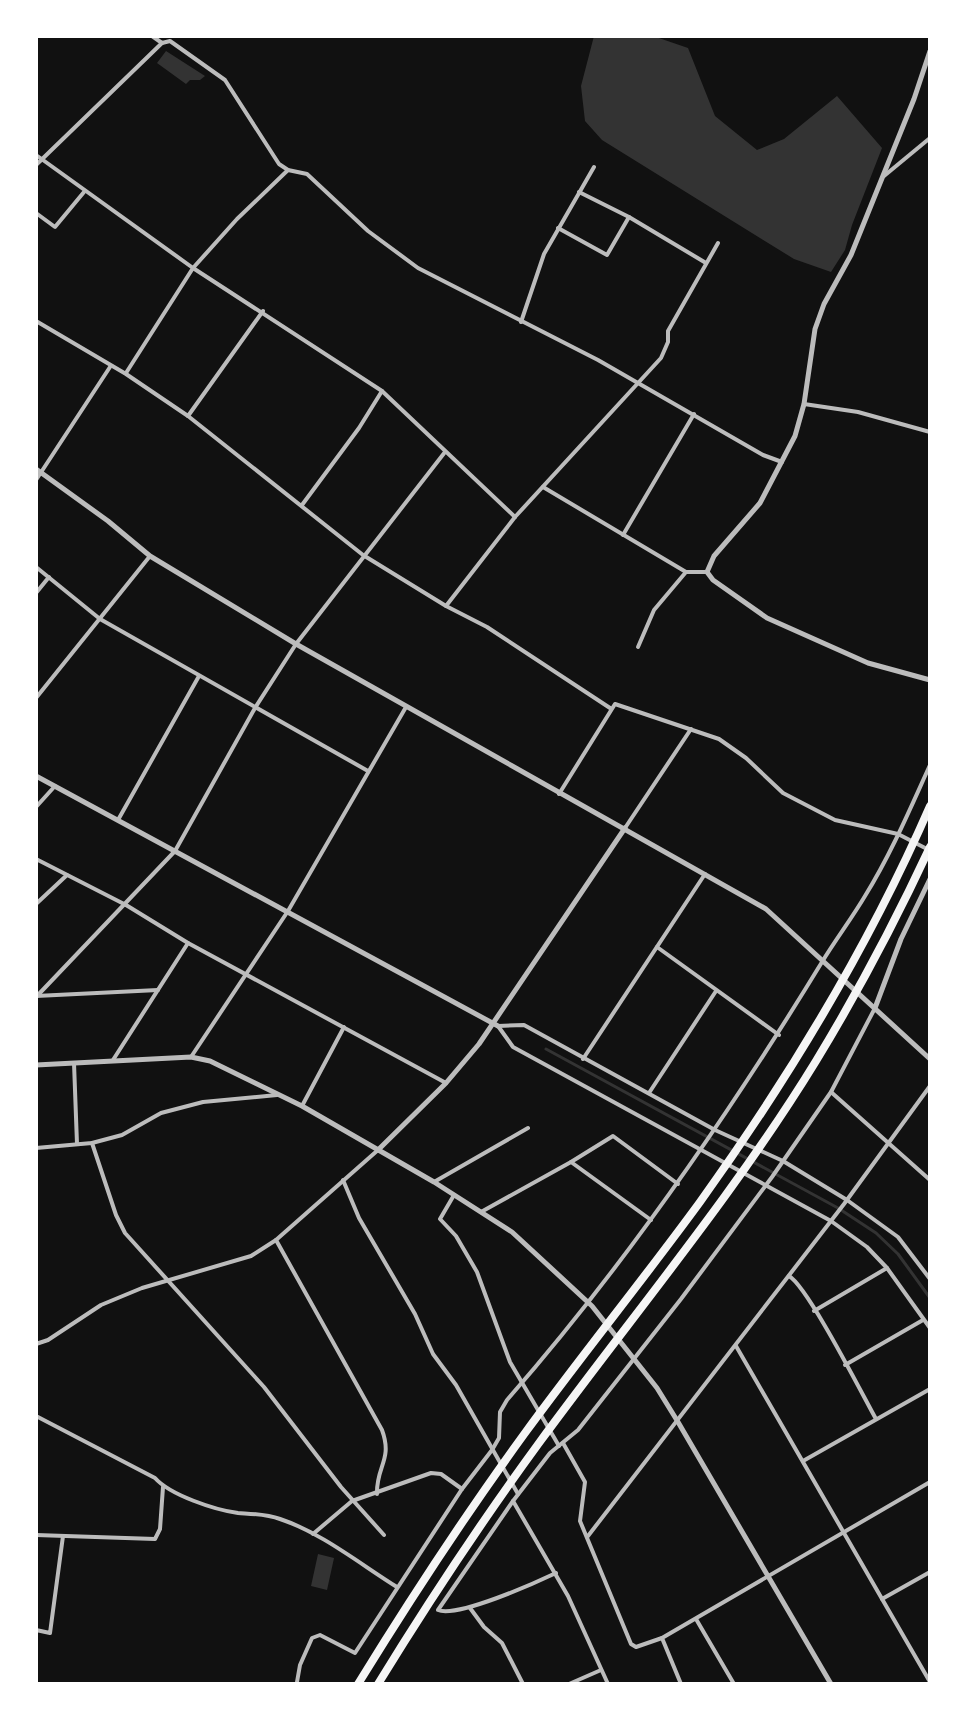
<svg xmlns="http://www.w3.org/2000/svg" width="966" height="1720" viewBox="0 0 966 1720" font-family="Figtree,sans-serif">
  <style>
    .water { fill: #333 }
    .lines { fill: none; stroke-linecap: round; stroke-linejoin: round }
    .stream { stroke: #333; stroke-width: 3 }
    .minor { stroke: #bcbcbc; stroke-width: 4 }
    .tertiary { stroke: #bcbcbc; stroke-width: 5 }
    .motorway { stroke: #f5f5f5; stroke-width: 8 }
  </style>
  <rect width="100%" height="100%" fill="#111"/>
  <g class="water">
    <path d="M594,36H653L688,48L715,116L757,150L784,139L837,96L882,148L852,225L845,250L831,272L794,259L602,140L585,121L581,86Z"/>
    <path d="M166,51L205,76L200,80H190L186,84L157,63Z"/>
    <path d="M318,1554L334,1558L327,1590L311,1586Z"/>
  </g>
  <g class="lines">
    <path class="stream" d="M546,1049L838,1208L876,1233L898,1254L930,1298"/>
    <g class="minor">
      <path d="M152,36L162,43L170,41L225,80L279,164L288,170L307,174L368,231L418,268L598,360L763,455L782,462"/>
      <path d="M36,155L193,268L382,391L515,517"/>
      <path d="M36,165L162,43"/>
      <path d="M884,176L930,138"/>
      <path d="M579,192L629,217L706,263"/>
      <path d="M36,213L55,227L84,192"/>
      <path d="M558,228L607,255L629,217"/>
      <path d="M36,321L126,374L188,416L363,555L446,606L487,627L610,708"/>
      <path d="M521,322L544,254L594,167"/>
      <path d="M126,373L193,268L237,219L288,170"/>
      <path d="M804,404L858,412L930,432"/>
      <path d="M188,416L263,311"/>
      <path d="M36,480L110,367"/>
      <path d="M543,487L686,572H707"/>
      <path d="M302,505L359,428L382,391"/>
      <path d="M623,535L694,414"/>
      <path d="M36,567L100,619L368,771"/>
      <path d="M36,593L49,577"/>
      <path d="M446,606L515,517L661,358L668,342V331L718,243"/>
      <path d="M638,647L654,610L686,572"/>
      <path d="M36,698L150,556"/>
      <path d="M559,794L615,704L719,739L746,758L783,793L835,820L898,834L929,850"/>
      <path d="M36,807L55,786"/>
      <path d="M118,820L199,676"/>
      <path d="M625,828L691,729"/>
      <path d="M36,859L126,905L188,943L446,1083"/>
      <path d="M36,904L67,875"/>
      <path d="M657,947L779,1035"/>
      <path d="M36,996L158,990"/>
      <path d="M37,996L175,851L255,708L296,644L445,452"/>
      <path d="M498,1026L513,1047L831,1221L867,1247L887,1268L930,1328"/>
      <path d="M498,1026L524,1025L715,1130L783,1161L847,1200L898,1237L930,1279"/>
      <path d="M191,1057L288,911L406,707"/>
      <path d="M583,1059L705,874"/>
      <path d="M113,1060L188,943"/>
      <path d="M74,1063L77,1144"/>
      <path d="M831,1092L930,1180"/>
      <path d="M649,1093L716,991"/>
      <path d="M302,1106L344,1027"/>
      <path d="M92,1143L116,1215L125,1233L264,1387L341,1487L384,1535"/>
      <path d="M36,1148L92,1143L122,1135L161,1113L203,1102L277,1095"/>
      <path d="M571,1162L613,1136L678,1184"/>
      <path d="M343,1180L359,1218L415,1314L433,1354L456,1385L518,1494"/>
      <path d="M434,1182L528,1128"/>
      <path d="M454,1195L440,1219L456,1236L477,1272L510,1362L559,1446"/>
      <path d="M481,1212L571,1162L651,1220"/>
      <path d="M276,1240L382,1430C393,1460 376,1466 377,1494"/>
      <path d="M789,1276C808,1287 862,1394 876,1419"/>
      <path d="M814,1311L887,1268"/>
      <path d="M36,1344L48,1340L101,1305L142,1288L251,1256L276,1240L378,1150"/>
      <path d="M736,1346L930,1682"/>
      <path d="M845,1365L923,1320"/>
      <path d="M36,1416L155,1478C170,1495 215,1510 238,1513C253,1514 266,1514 280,1519C322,1533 360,1564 397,1587"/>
      <path d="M563,1443L585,1482L580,1521L631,1644L636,1647L662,1638"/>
      <path d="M803,1461L930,1389"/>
      <path d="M513,1501L568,1596L608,1684"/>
      <path d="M313,1534L352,1501L431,1473L441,1474L462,1489"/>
      <path d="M36,1535L155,1539L160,1529L163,1487"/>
      <path d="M588,1536L844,1204L930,1086"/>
      <path d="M556,1573C535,1583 457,1618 438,1610L513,1501L550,1453L578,1430L681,1299L772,1177L831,1092L875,1008"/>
      <path d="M882,1599L930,1572"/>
      <path d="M470,1608L484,1627L502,1643L523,1684"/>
      <path d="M696,1619L734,1684"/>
      <path d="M36,1630L50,1633L63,1536"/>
      <path d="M297,1682L300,1665L312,1638L320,1635L355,1653L462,1489L492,1450L499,1438L500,1412L507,1400C626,1264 728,1116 822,962C836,939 852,918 865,896C891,854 910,809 930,765"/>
      <path d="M569,1684L601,1670"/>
      <path d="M681,1684L662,1638L930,1482"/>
    </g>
    <g class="tertiary">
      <path d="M930,51L914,99L851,255L824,304L815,329L804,404L795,436L760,503L714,556L707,572L713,580L767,618L868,663L930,680"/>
      <path d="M36,469L108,521L150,556L296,644L766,909L930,1059"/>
      <path d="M36,776L498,1026"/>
      <path d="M875,1008L901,939L930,879"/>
      <path d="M36,1065L191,1057L210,1061L302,1106L434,1182L512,1232L592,1306L657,1388L678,1422L831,1684"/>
      <path d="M378,1150L446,1083L479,1044L625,828"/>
    </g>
    <g class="motorway">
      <path d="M358,1684C411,1598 466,1514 525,1433C582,1355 643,1280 700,1202C789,1078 869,946 930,806"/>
      <path d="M378,1684C429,1601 482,1521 539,1443C632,1316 734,1195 816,1061C858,992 896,920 930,847"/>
    </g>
  </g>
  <rect width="966" height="1720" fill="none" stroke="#ffffff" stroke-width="76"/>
</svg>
